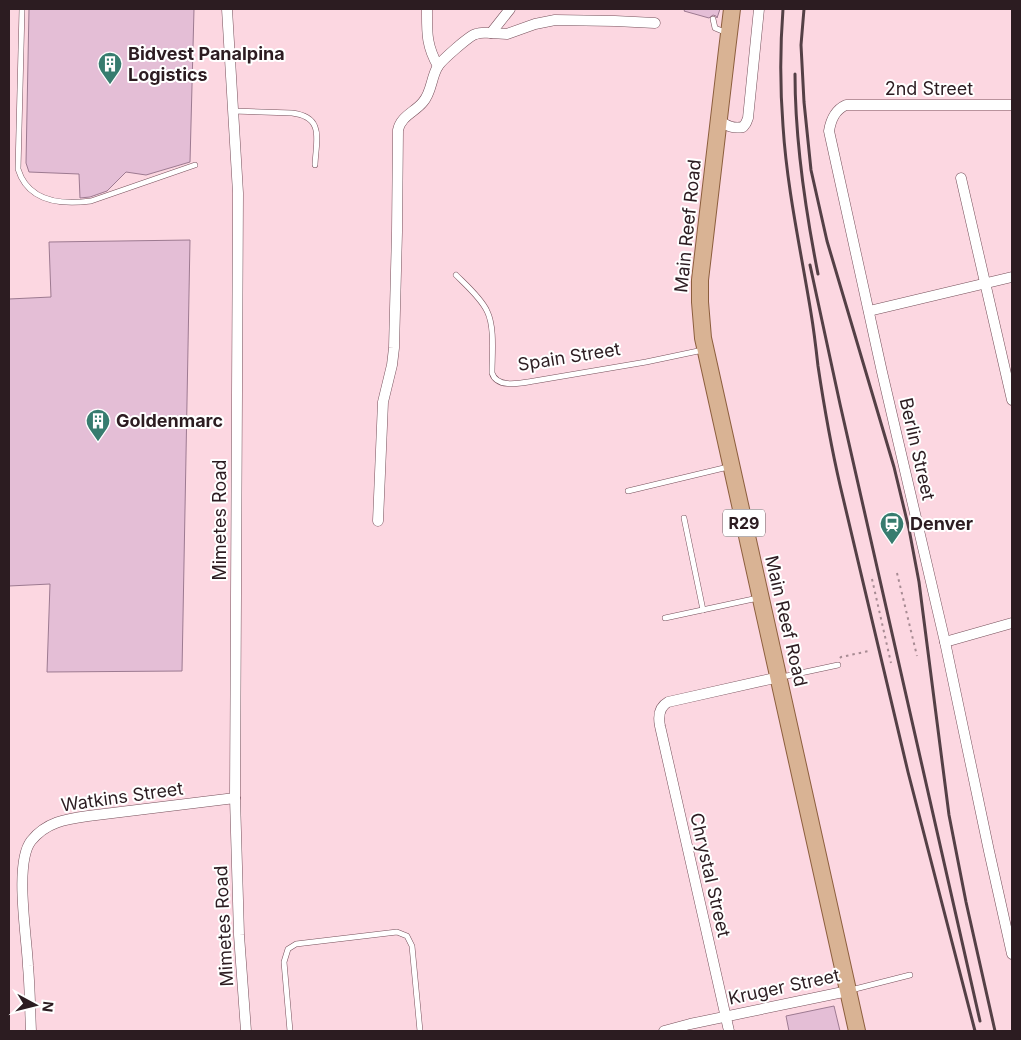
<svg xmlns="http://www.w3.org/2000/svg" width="1021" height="1040" viewBox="0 0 1021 1040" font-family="Inter,sans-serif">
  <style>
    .building { fill: #e4bed6; stroke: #9d7a91 }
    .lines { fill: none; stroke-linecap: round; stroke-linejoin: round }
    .lane-casing { stroke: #76505b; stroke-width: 6 }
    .street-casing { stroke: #76505b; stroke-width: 11 }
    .primary-casing { stroke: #8c5e3d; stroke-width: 18 }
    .path { stroke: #a78b93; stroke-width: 2; stroke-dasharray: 2.5 4; stroke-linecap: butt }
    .lane { stroke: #fff; stroke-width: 5 }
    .street { stroke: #fff; stroke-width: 10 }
    .primary { stroke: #d9b394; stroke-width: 16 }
    .rail { stroke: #544046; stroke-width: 3 }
    .labels { text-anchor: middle; stroke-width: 4; stroke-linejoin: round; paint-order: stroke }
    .shield { fill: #fff; stroke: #6b6064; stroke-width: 1 }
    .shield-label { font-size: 16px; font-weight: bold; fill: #2c1c21 }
    .poi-label { font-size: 18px; font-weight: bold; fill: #2c1c21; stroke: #fff; text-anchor: start }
    .street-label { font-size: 18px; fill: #2c1c21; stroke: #fff }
  </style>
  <rect width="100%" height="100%" fill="#fcd7e1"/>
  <g class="building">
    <path d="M29,9H194L190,162L146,175L126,172L107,191L90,197L80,198L79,174L29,172L26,163Z"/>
    <path d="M685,9H720L717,18L716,16L713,15L709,18L684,11Z"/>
    <path d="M190,240L182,671L47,672L50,584L9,586V299L51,297L49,242Z"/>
    <path d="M834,1006L840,1031H789L786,1016Z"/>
  </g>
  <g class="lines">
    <defs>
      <g id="lane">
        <path d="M22,9L18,169C28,202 61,205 91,201L195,165"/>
        <path d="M713,19L715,28L727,33"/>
        <path d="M233,111L292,113C325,117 316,140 315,165"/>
        <path d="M456,275C466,285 481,298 487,311C495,327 492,354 492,373C497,389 521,383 534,381L646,362L703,350"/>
        <path d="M628,491L728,467"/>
        <path d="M684,518L703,610"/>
        <path d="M665,618L758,598"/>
        <path d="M782,677L838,665"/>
        <path d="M851,990L910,975"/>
        <path d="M290,1031L284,962L288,949L296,944L397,932L407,936L412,946L420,1031"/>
      </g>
      <g id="street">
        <path d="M227,9L238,193L235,798L239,935L246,1031"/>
        <path d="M427,9C427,32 426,45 438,66"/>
        <path d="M491,33L507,34L535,24L555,20L615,21L655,23"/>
        <path d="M1012,105H846C835,110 831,119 829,131L882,372L945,642L989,851L1012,954"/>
        <path d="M719,120C727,126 733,129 743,127L746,123L748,118L759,9"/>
        <path d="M961,178L1012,400"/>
        <path d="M869,311L1012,277"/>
        <path d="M378,521L383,402L392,365L394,348L397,232L398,130C401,116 415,112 423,102C432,92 431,77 438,66C442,60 470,35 476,34C481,32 486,33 491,33L510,9"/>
        <path d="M945,642L1012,623"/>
        <path d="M31,1031C30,1010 30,988 28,966C27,938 14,863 31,841C46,822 66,819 88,816L235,798"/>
        <path d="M664,1031L690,1024L848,991"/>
        <path d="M729,1031L660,726C658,716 659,707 668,702L779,677"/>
      </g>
      <path id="primary" d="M732,9L727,50L700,280V302L703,338L857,1031"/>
    </defs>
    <use href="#lane" class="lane-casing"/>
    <use href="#street" class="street-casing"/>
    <use href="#primary" class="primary-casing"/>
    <g class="path">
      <path d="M897,573L917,656"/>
      <path d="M872,579L891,663"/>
      <path d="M840,658L841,657L869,651"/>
    </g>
    <use href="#lane" class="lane"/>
    <use href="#street" class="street"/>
    <use href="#primary" class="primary"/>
    <g class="rail">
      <path d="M783,9C780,48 780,87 783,126C787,189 801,251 811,313C814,331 816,348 818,366C824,406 831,446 840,485L908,772L975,1031"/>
      <path d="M804,9L801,45L804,102L811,170L827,241L894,467L909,529L919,582L949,815L966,902L995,1031"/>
      <path d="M795,74C795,142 805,208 818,274"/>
      <path d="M810,265L840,404L980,1021"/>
    </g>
  </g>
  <defs>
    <symbol id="building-pin" viewBox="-11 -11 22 30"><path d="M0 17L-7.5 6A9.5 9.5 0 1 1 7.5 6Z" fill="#377c6f" stroke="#fff"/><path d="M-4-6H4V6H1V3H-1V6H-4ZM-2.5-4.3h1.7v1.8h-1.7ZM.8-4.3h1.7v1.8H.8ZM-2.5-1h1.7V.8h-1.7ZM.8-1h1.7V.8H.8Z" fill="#fff"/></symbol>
    <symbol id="station-pin" viewBox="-11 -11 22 30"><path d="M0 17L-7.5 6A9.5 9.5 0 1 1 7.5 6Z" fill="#377c6f" stroke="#fff"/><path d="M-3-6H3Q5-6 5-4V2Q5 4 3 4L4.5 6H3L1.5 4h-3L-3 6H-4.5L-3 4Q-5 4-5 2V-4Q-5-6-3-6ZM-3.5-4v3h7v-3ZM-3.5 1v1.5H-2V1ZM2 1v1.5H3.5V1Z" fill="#fff"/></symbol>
  </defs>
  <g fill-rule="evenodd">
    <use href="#building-pin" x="96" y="50" width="28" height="38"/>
    <use href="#building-pin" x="84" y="407" width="28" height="38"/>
    <use href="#station-pin" x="878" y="510" width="28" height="38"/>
  </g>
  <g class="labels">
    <rect class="shield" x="723" y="509.5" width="42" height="27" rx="4"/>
    <g class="shield-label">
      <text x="744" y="529">R29</text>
    </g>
    <g class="poi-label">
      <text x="128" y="60">Bidvest Panalpina<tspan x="128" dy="21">Logistics</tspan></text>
      <text x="116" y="427">Goldenmarc</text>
      <text x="910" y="530">Denver</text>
    </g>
    <g class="street-label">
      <text x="929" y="95">2nd Street</text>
      <text transform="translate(688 226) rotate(-84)" y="6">Main Reef Road</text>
      <text transform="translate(569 357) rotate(-9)" y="6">Spain Street</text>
      <text transform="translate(917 449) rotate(77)" y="6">Berlin Street</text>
      <text transform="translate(220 520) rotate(-90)" y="6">Mimetes Road</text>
      <text transform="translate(786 621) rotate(77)" y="6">Main Reef Road</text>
      <text transform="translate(122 797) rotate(-8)" y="6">Watkins Street</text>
      <text transform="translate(710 875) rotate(77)" y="6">Chrystal Street</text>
      <text transform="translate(224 926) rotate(-93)" y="6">Mimetes Road</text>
      <text transform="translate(784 987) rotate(-12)" y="6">Kruger Street</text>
    </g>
  </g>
  <rect width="1021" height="1040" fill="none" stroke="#2c1c21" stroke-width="20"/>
  <g transform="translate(35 1005) rotate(97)" stroke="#ffffff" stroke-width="4" paint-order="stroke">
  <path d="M0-4L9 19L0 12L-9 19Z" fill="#2c1c21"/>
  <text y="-8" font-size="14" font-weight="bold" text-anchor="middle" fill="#2c1c21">N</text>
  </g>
</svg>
